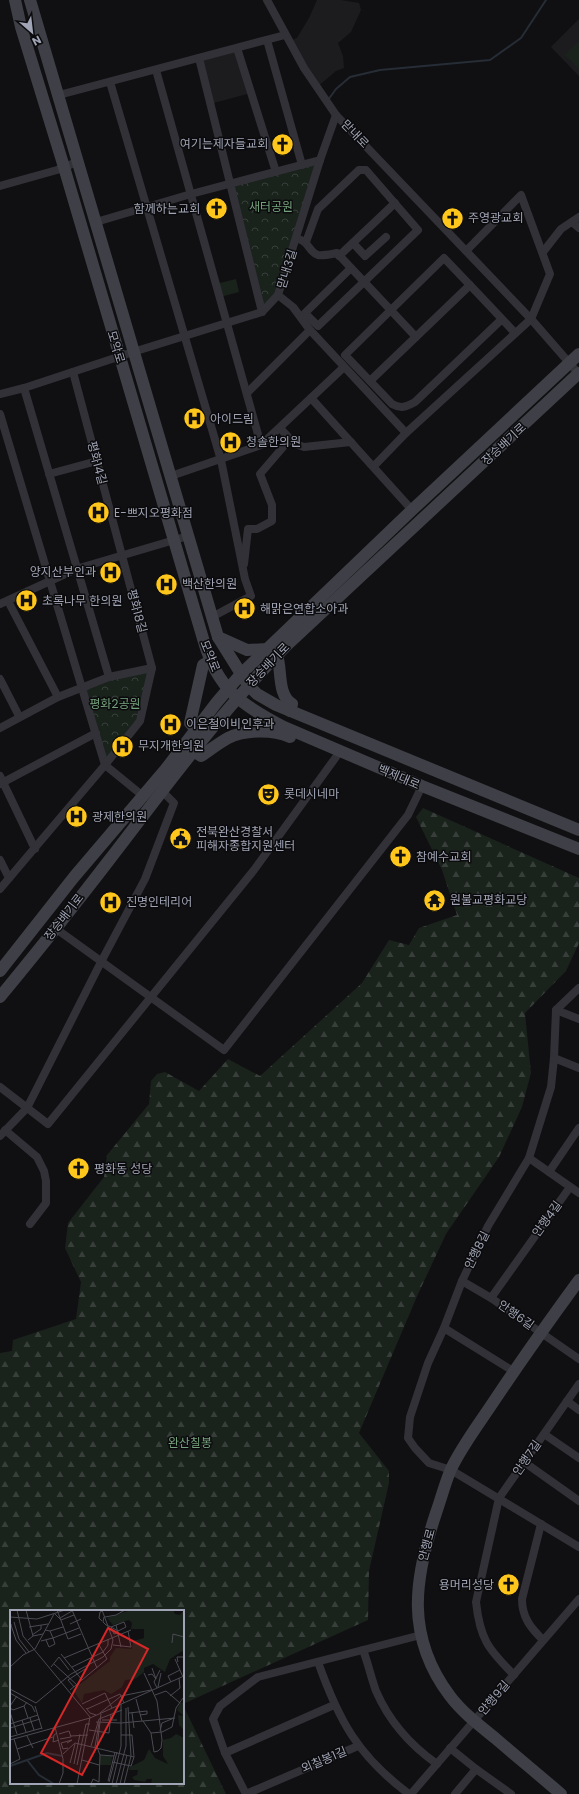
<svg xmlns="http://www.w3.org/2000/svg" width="579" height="1794" viewBox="0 0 579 1794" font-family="Poppins,'Noto Sans KR',sans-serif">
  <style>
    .built { fill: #1c1c1f }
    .grass { fill: #1a221c }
    .forest { fill: url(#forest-firs) }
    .park { fill: url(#park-crowns) }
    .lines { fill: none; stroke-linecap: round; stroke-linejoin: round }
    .stream { stroke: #262d36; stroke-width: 2 }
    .street { stroke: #313137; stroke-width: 8 }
    .secondary { stroke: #3f4047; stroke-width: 12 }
    .labels { text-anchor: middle; stroke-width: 3; stroke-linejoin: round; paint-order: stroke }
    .street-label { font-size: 12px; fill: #a0a4b4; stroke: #0b0b0d }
    .poi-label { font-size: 12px; fill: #a0a4b4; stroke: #0b0b0d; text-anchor: start }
    .park-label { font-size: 12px; fill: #75a17c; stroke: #0b0b0d }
    .inset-river { fill: none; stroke: #262d36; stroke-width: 2 }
    .inset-road { fill: none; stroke: #4a4b53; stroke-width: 1 }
    .view { fill: #d62828; fill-opacity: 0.15; stroke: #d62828; stroke-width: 2 }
    .inset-edge { fill: none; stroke: #a0a4b4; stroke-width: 2 }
  </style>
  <defs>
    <pattern id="forest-firs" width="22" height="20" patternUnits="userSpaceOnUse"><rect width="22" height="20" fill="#1a221c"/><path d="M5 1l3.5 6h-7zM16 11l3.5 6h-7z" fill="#383f3b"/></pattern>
    <pattern id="park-crowns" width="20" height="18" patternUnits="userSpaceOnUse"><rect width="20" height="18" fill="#1a221c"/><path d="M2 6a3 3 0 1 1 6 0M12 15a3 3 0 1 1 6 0" fill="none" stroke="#383f3b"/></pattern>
  </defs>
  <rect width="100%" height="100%" fill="#101012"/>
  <g class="built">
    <path d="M317,0H341L359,3L361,10L351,32L338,43L343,56L344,68L336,71L317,87L289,41L297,38L309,18Z"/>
    <path d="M579,19V76L551,47Z"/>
    <path d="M237,48L251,93L210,104L199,58Z"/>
  </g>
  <g class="grass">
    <path d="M579,41V70L565,55Z"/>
    <path d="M236,279L239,292L220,297L216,284Z"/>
  </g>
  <path class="forest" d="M423,808L579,878V943L566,971L525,1013L531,1073L522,1107L499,1157L446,1234L418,1294L359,1433L389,1471V1483L369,1571L368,1620L183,1704V1611H11V1783H183V1705L226,1794H0V1353L12,1351L13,1340L76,1319L81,1282L65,1248L68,1223L104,1177L107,1155L149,1104L151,1081L157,1074L165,1072L199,1091L228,1059L260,1076L362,983L389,940L409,945L419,928L457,915L442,870L416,817Z"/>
  <g class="park">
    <path d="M320,160L278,295L262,312L230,184Z"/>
    <path d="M152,668L140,721L105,765L82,688Z"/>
  </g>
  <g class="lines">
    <path class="stream" d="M328,100L336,89L350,77L380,70L490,60L521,38L546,0"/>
    <g class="street">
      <path d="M267,0L304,68L336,115L531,319L579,374"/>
      <path d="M267,40L302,165"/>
      <path d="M237,48L276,172"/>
      <path d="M199,58L262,312"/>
      <path d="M156,70L261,445"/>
      <path d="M110,82L221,460L245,579L251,596L212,617"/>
      <path d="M59,95L285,35"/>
      <path d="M0,186L57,170L77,162"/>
      <path d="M96,222L191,194L320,160"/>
      <path d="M572,222L579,228"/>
      <path d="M301,240C309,243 310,253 318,255C323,256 331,254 337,253L416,337"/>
      <path d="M306,242L318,209L359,170H366L418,230L318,326L305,313L351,268"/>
      <path d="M353,243L365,256L386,237"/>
      <path d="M543,252L561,229L579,217"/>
      <path d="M339,256L395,203"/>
      <path d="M278,295L293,307L310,330L406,433"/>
      <path d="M502,319L415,402C406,407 401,409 392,404L345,355L444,258C468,283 492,308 515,333"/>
      <path d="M370,381L470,285"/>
      <path d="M24,388L109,677"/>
      <path d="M247,393L310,330"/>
      <path d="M0,394L24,388L133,352L262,312L278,295L320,160L336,115"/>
      <path d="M311,398L412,510"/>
      <path d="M0,414L105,765L143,796"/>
      <path d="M290,439L295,444L304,447L351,442"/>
      <path d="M374,466L406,433L531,319L550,274L521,195L466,251"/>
      <path d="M49,474L97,461"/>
      <path d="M171,476L261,445L344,367"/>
      <path d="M244,564L248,529H257L272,521V505L260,474L290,439L280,428"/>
      <path d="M8,601L58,697"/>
      <path d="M0,604L76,569L188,536"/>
      <path d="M0,679L19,716"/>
      <path d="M0,728L58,697L109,677L152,668"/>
      <path d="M0,776L35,849"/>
      <path d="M0,784L96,733"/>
      <path d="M0,860L9,878"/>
      <path d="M0,889L105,765L140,721L152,668L73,372"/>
      <path d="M55,928L224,1050L408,815L422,786"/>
      <path d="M579,988L556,1010L554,1058L551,1087L529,1158L488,1226L462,1281L444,1328L428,1363L410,1417L408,1438L415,1448L429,1463L451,1470L579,1547"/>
      <path d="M556,1010L579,1019"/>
      <path d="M554,1058L579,1068"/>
      <path d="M0,1087L48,1124L254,870L336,757"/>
      <path d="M5,1130L37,1157L44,1171L46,1181V1203L30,1224"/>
      <path d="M0,1136L27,1108L101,962L145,879L174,803L161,790"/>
      <path d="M529,1158L579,1193"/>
      <path d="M549,1172L579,1128"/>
      <path d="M462,1281L491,1298L579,1359"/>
      <path d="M491,1298L570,1187"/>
      <path d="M444,1328L513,1371"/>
      <path d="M567,1401L579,1410"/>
      <path d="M544,1434L579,1458"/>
      <path d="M524,1462L579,1501"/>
      <path d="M541,1524L522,1599C522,1618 531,1628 543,1640"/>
      <path d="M363,1650C368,1663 371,1677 376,1691C389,1721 410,1745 437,1764"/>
      <path d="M318,1662C339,1721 358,1756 409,1794"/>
      <path d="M514,1675C488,1649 480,1639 476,1602L499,1498L579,1384"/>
      <path d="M450,1748L476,1769"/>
      <path d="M225,1753L334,1705"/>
      <path d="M246,1794L225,1753L213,1719L220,1706L258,1677L421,1635"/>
      <path d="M246,1794L358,1746"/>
      <path d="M411,1794L579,1599"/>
      <path d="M455,1794L476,1769L511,1794"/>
    </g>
    <g class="secondary">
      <path d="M15,0L21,27L64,167L204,642C218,690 242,705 284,727L422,786L579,849"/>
      <path d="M30,0L218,637L248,685L257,694L276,705L579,830"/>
      <path d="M218,637L247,650L268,649"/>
      <path d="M277,655C282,669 277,695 292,704L290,711"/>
      <path d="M196,729L190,723L203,665L210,661"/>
      <path d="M193,751L201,756C210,750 219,743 228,738C245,730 272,729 290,737"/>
      <path d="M0,971L74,877L165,770L217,702L241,674L412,510L579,354"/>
      <path d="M0,997C37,952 74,906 110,859C167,785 221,711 288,644L579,373"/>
      <path d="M561,1794C539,1775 517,1757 495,1738C479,1725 462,1712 450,1696C405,1636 414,1579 436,1513C441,1499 445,1483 451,1469C462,1446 478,1425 492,1404C520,1362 549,1321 579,1280"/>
    </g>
  </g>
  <defs>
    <symbol id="church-disc" viewBox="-11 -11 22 22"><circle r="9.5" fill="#ffc61b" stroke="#0b0b0d"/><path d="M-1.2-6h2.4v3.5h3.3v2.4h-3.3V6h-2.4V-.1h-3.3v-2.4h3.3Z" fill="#111"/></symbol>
    <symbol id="hospital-disc" viewBox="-11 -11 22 22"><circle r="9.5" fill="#ffc61b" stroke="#0b0b0d"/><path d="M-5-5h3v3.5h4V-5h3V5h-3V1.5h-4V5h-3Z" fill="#111"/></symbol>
    <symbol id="theatre-disc" viewBox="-11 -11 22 22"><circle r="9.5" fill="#ffc61b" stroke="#0b0b0d"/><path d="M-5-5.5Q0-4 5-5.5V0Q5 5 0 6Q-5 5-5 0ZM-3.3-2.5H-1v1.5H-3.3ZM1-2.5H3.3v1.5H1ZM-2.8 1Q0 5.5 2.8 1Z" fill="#111"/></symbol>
    <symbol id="civic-disc" viewBox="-11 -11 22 22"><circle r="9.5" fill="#ffc61b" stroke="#0b0b0d"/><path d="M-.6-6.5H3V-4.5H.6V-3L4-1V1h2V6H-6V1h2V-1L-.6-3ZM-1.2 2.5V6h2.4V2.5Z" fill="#111"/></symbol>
    <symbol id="temple-disc" viewBox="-11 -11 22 22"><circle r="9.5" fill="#ffc61b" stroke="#0b0b0d"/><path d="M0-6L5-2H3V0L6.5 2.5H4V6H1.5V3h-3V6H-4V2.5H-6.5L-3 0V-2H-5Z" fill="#111"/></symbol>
  </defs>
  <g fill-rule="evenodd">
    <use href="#church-disc" x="270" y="132" width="25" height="25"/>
    <use href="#church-disc" x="204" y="196" width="25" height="25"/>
    <use href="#church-disc" x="440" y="206" width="25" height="25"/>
    <use href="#hospital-disc" x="182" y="406" width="25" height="25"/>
    <use href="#hospital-disc" x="218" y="430" width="25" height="25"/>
    <use href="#hospital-disc" x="86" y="500" width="25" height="25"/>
    <use href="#hospital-disc" x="98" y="560" width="25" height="25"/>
    <use href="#hospital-disc" x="154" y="572" width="25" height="25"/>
    <use href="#hospital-disc" x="14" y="588" width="25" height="25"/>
    <use href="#hospital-disc" x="232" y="596" width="25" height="25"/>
    <use href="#hospital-disc" x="158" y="712" width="25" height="25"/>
    <use href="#hospital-disc" x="110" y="734" width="25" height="25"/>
    <use href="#theatre-disc" x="256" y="782" width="25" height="25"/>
    <use href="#hospital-disc" x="64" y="804" width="25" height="25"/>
    <use href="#civic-disc" x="168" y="826" width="25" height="25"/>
    <use href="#church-disc" x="388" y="844" width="25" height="25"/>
    <use href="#temple-disc" x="422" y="888" width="25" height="25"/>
    <use href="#hospital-disc" x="98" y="890" width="25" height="25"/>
    <use href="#church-disc" x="66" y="1156" width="25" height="25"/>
    <use href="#church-disc" x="496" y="1572" width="25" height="25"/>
  </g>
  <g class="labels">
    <g class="street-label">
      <text transform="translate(355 134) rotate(46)" y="4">맏내로</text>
      <text transform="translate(287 269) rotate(-73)" y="4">맏내3길</text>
      <text transform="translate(116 347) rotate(73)" y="4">모악로</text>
      <text transform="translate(504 444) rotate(-43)" y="4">장승배기로</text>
      <text transform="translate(97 463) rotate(75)" y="4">평화14길</text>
      <text transform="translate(137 611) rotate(75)" y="4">평화18길</text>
      <text transform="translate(210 656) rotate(68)" y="4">모악로</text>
      <text transform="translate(268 665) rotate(-46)" y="4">장승배기로</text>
      <text transform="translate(399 777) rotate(23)" y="4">백제대로</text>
      <text transform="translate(64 917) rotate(-52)" y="4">장승배기로</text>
      <text transform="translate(547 1219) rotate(-54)" y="4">안행4길</text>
      <text transform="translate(477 1250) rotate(-64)" y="4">안행8길</text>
      <text transform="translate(516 1315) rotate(35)" y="4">안행6길</text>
      <text transform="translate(527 1458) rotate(-55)" y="4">안행7길</text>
      <text transform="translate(427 1545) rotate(-75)" y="4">안행로</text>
      <text transform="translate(494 1698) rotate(-49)" y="4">안행9길</text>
      <text transform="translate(324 1760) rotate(-23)" y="4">외칠봉1길</text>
    </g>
    <g class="poi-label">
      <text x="268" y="148" text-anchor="end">여기는제자들교회</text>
      <text x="200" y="213" text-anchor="end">함께하는교회</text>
      <text x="468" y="222">주영광교회</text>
      <text x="210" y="423">아이드림</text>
      <text x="246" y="446">청솔한의원</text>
      <text x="114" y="517">E-쁘지오평화점</text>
      <text x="96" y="576" text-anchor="end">양지산부인과</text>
      <text x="182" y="588">백산한의원</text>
      <text x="42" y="605">초록나무 한의원</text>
      <text x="260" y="613">해맑은연합소아과</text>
      <text x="186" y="728">이은철이비인후과</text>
      <text x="138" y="750">무지개한의원</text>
      <text x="284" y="798">롯데시네마</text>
      <text x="92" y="821">광제한의원</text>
      <text x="196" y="836">전북완산경찰서<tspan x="196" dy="14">피해자종합지원센터</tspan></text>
      <text x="416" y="861">참예수교회</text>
      <text x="450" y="904">원불교평화교당</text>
      <text x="126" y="906">진명인테리어</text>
      <text x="94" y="1173">평화동 성당</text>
      <text x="494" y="1589" text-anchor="end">용머리성당</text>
    </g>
    <g class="park-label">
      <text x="271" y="211">새터공원</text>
      <text x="115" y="708">평화2공원</text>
      <text x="190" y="1447">완산칠봉</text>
    </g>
  </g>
  <g transform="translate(10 1610)">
    <rect width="174" height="174" fill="#101012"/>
    <path d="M121,0H163L165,4L170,5L174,0V40L160,49L155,62L143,54L134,58V62L125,69L115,70L112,77L101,84L94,80L74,84L72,93L63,80L100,51V47L106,38L122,39L123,31L134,28V19H121L122,13L119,10L103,15L97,8ZM174,92V120L169,115L168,105L174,106L167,100L170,93ZM166,124L174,128V174H141L142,169H137L135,172L124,170L122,167L127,165L128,160H119L120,157L134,150L139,139L145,148L158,154L153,146V130L161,128Z" fill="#1a221c"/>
    <path d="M90,146H102L101,155H90Z" fill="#1a221c"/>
    <path class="inset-river" d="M17,150L29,165L44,174M0,156L37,143L52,146"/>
    <path class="inset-road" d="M7,0L13,26L80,107L67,174M16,0L23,26M47,0L58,29L71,24M62,0L87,58M45,4L51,10L64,5M0,7L27,9L55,0M94,7L93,12L96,15L101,17L108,21L116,17L114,12L101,17L104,24L109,22M95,7L106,5L115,0M50,8L62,1M92,11L89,8L90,2L92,1M0,12L6,30L16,43M4,12L9,29L19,42M60,14L71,9M106,15L111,37M19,17L38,14M35,20L40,21L53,17M22,25L31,19V15M0,30L1,14M18,30L23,26L33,24M36,30L39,37L45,34L43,28L69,18M31,31L43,28L40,21M162,33L163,24L174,27M103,35L121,37L118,21M51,44L72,70M49,47L59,60M54,48L121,20M165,49L173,67M168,52L167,47H174M44,54L67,75M0,57L13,45L25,39L44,4M41,57L49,47M62,57L93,42L98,35V29M138,65L142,64L146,69L142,58M161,72L158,66L170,60M64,77L58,70L75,59M148,77L151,63M147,78L144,72L150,60M0,79L26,93M60,80L97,49L88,33M0,83L22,96L25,102M145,85L156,81L170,93M160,86L170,78L169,68M126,89L132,111M26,93L61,64L93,47L101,39L103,30L92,0M72,94L95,83L102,98M0,96L7,86M14,96L18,108M25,96L32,119M0,98L3,100L14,96L17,92M76,98L80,103L86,105M77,99L110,84L114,93M0,102L7,124M90,103L111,86L141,80M119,103L137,101V104L130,105M122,103L124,118M20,108L24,120M12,110L16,122M92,110H107M133,111L141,123L144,142L148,141L151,138L152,130L147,91L134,63M86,112L111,113L165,108M0,114L28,105M45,117L53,149V163L49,174M0,118L30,109M79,120L99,123L101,104M150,121L152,113L164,108M47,123L44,125L43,132L49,130M141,123L152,122L162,117L166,98L173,88M49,124L59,121L61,127L50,129M17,126L23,138M61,126L78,125M0,127L32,118M0,130L80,108L174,66M57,133L62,130L51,133L53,139L58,138M81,136L89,109L112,100M85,137L89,113M7,139L43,127M53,144L65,133L124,147M90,145L104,146M72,150L89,155M102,152L121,156L124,147L122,125H111M60,153L65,134M0,154L10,149L4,129M64,154L70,124M67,155L76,114H80M98,171L105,142M99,172L107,142M81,174L83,169L89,172L90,145L87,137L91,104M102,174L111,136V94M106,174L116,136V98M110,174L117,145M114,174L121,146L118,97"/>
    <path class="view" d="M98,18L138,39L72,165L31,143Z"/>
    <rect width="174" height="174" class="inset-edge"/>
  </g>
  <g transform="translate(32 32) rotate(152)" stroke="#0b0b0d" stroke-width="3" paint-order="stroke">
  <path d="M0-3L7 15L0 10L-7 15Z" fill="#a0a4b4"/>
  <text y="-6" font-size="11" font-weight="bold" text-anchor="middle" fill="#a0a4b4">N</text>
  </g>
</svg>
